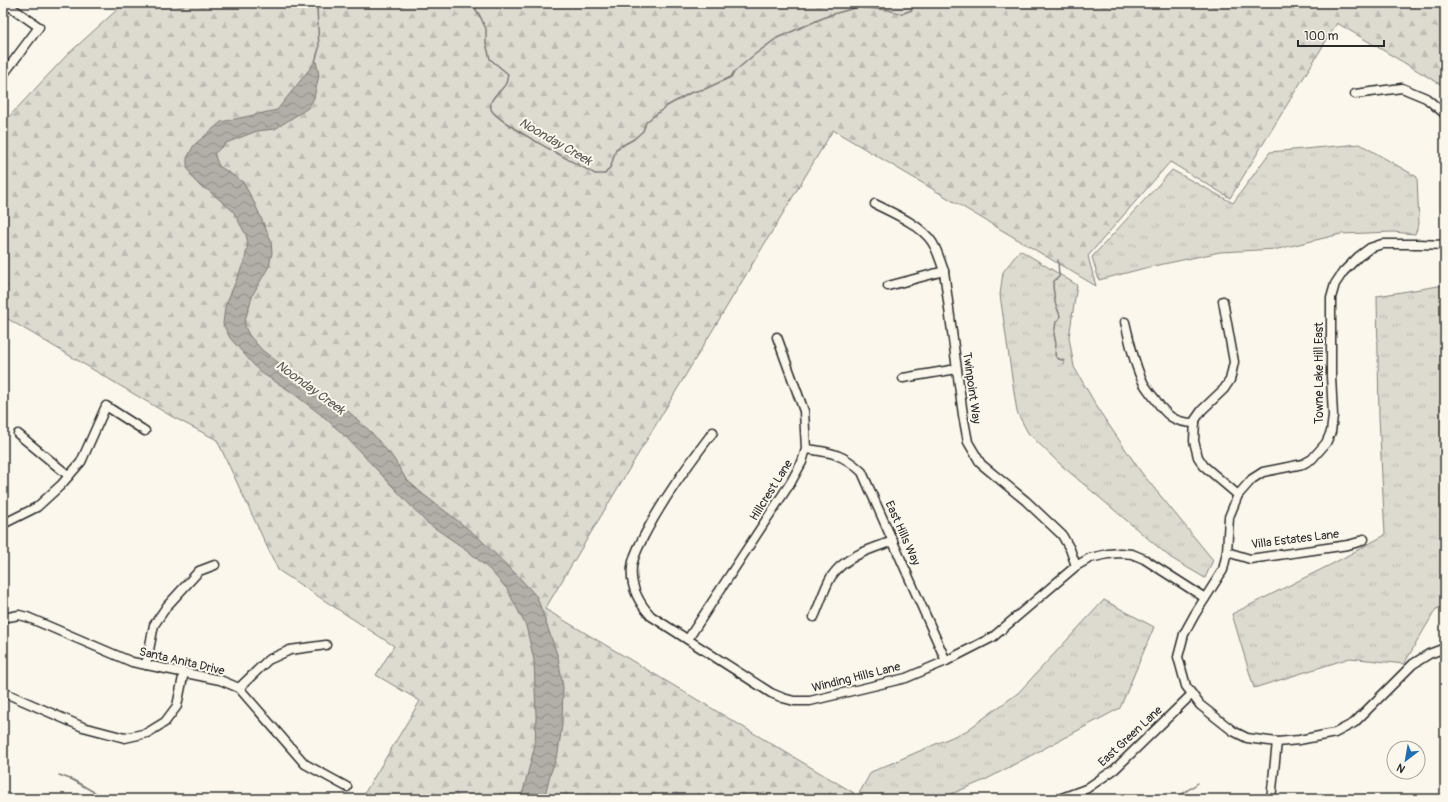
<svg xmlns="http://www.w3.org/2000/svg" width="1448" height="802" viewBox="0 0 1448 802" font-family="Pangolin,sans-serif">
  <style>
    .grass { fill: url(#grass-tufts); stroke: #84827e }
    .forest { fill: url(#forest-firs); stroke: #84827e }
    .water { fill: url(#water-waves); stroke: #7b7a75 }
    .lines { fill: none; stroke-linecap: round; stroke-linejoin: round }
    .stream { stroke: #7b7a75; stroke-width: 1.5 }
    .minor-casing { stroke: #2b2b2b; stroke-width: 11 }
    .minor { stroke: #fbf7ec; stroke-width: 8 }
    .labels { text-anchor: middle; stroke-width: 4; stroke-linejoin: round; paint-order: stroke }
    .street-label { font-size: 12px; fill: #2b2b2b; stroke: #fbf7ec }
    .water-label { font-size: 13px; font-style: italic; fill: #5a5956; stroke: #fbf7ec }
  </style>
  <defs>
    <pattern id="grass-tufts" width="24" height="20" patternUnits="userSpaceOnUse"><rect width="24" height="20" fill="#dddad0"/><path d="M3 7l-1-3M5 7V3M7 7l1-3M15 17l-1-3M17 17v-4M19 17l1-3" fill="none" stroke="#bebbb3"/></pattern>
    <pattern id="forest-firs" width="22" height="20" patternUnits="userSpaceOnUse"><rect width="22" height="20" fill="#dddad0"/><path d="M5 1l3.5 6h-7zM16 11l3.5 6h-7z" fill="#bebbb3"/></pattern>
    <pattern id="water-waves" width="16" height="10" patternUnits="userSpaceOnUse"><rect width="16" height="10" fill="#b1afa7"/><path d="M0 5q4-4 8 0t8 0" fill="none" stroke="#908f88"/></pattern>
  </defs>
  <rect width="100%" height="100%" fill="#fbf7ec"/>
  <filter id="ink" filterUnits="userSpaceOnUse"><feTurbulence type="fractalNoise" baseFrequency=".025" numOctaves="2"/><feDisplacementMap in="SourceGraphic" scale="8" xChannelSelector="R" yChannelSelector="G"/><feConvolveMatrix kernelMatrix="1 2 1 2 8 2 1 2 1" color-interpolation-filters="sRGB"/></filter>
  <g filter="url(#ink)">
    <g class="grass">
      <path d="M1360,144L1417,177L1419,224L1415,234L1393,232L1341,234L1278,249L1220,252L1145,268L1099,280L1092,257L1172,170L1233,203L1270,152Z"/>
      <path d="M1020,250L1077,285L1069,337L1074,367L1100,412L1141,472L1213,560L1205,578L1171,558L1061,465L1028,433L1017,412L1000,295L1003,272Z"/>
      <path d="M1445,285V607L1436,609L1404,664L1350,658L1254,688L1232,614L1332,564L1385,535L1379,417L1377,296Z"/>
      <path d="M1104,600L1154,627L1120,708L985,780L939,799H856L871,772L966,731L1018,693Z"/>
    </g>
    <path class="forest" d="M122,3H1445V87L1337,23L1230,198L1170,162L1088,256L1096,286L833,130L545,609L854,793L850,799H361L420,701L376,675L394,646L278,570L217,440L171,416L3,316V123L67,55L119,8Z"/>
    <path class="water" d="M316,61L319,75L314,98L308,108L275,129L257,131L226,143L214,154L219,166L243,182L255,204L271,241L272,253L269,266L253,294L245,320V327L249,335L262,350L296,376L315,387L348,411L372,433L394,459L406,479L424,495L453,517L478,537L518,576L537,597L558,657L563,687L562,725L558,753L550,775L544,799H521L535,745L536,717L534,660L526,626L507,589L490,570L468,551L426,522L346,437L324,417L290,391L260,372L230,338L223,324L225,307L245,259L248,243L246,235L233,211L208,190L201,187L194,180L187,167V158L194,145L221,122L277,110Z"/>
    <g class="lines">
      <g class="stream">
        <path d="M472,3L481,18L486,29V43L490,59L508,74C507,77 507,81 506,83C502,92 488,97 491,109C495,122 579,165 595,174H605L611,166L616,149L634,139L643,131L646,122L667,106L692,92L705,89L731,77L734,72L754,55L777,38L830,15L858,7L889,10L901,14L912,10L913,3"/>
        <path d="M315,62L319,48L317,7L318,3"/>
        <path d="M1058,260L1059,277L1054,281L1053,286L1055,302L1060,316L1059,319L1056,322L1054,334L1056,344L1055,355L1057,358L1064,361V364"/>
        <path d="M59,775L73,780L106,799"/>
        <path d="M1175,799L1198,783"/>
      </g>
      <defs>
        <g id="minor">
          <path d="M3,12L10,3"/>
          <path d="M3,75L39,27L8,5"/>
          <path d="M1355,94L1402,88L1426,98L1445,114"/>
          <path d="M875,204C893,213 921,225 932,242C938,251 940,261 944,271L963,415L968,442L981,464L1026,501L1062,535L1070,549L1076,566"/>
          <path d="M1445,245L1418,244H1382L1370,248L1358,257L1343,272L1335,284L1331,298V376L1333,416L1331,432L1326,443L1312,459L1303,464L1263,472L1252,479L1238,495L1229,517L1227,552L1223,570L1195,614L1184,634L1178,657L1186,686L1200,705L1233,731L1247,738L1277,742L1299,740L1335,733L1354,723L1413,664L1429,654L1445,648"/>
          <path d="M888,286L944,271"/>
          <path d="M1223,301L1234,362L1230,380L1224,389L1202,410L1195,420L1194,441L1198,457L1204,466L1238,495"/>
          <path d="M1125,322C1130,342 1134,365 1144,384C1147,389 1151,394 1155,399C1166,415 1174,423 1195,423"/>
          <path d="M903,378L957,369"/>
          <path d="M713,432C688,465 663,499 644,536C639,546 633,556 632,567C630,586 639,603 651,616L771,693L783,698L794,701H810L906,678L946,661L993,637L1076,566L1090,558L1108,554L1120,553L1132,554L1144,559L1205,598"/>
          <path d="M18,434L69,476"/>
          <path d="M806,449C831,452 843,454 862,472L946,661"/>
          <path d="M3,524L37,507L61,485L81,462L106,406L145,431"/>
          <path d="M1227,552L1250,559L1348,545L1359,542L1364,539"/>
          <path d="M814,617C820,604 824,589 831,577C845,556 871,549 893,541"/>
          <path d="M3,618L19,615L27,617L132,662L220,680L239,688L305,764L347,787"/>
          <path d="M688,639L791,482L802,462L806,449L804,411L777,337"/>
          <path d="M146,665L154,625L167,606L199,571L215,565"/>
          <path d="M239,688L268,660L290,650L326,645"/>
          <path d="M3,692L83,727L125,738L147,733L165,722L177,706L184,672"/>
          <path d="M1059,799L1086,789L1115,769L1192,694"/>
          <path d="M1271,799L1277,742"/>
        </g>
      </defs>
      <use href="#minor" class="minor-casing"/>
      <use href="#minor" class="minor"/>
    </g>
  </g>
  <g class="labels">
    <g class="street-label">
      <text transform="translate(1319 373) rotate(-90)" y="4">Towne Lake Hill East</text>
      <text transform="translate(972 388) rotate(82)" y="4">Twinpoint Way</text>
      <text transform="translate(771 490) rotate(-58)" y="4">Hillcrest Lane</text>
      <text transform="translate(903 533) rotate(66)" y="4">East Hills Way</text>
      <text transform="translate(1295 539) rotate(-7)" y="4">Villa Estates Lane</text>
      <text transform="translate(182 661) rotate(13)" y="4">Santa Anita Drive</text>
      <text transform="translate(856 677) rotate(-14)" y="4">Winding Hills Lane</text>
      <text transform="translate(1130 736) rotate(-43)" y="4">East Green Lane</text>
    </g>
    <g class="water-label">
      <text transform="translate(556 141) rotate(30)" y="5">Noonday Creek</text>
      <text transform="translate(311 387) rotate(36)" y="5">Noonday Creek</text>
    </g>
  </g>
  <rect width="1448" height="802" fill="none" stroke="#fbf7ec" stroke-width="16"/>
  <rect x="8" y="8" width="1432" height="786" fill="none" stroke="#2b2b2b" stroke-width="1.5" filter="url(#ink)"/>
  <g transform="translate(1406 760) rotate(211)"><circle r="19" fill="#fbf7ec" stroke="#a8a59f"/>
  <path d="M0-3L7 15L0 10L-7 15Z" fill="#1f6fb2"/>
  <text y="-6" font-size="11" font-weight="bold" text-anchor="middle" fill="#2b2b2b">N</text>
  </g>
  <path d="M1298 40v6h86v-6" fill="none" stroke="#2b2b2b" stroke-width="2"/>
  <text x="1304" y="40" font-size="12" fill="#2b2b2b" stroke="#fbf7ec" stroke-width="3" paint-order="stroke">100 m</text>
</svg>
